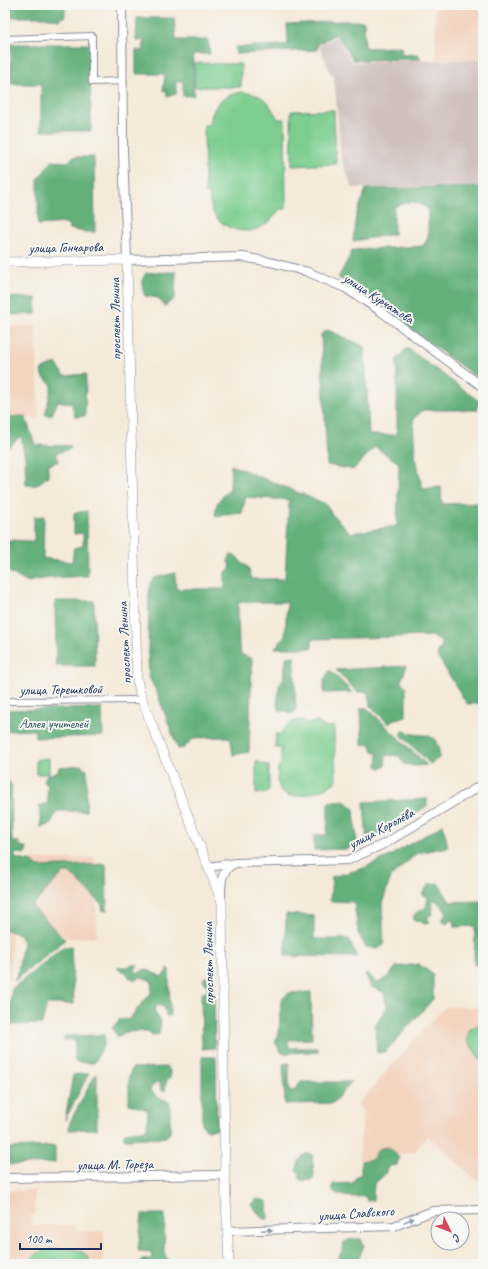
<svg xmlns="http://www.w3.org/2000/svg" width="488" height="1269" viewBox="0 0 488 1269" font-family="Caveat,sans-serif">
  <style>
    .built { fill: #f3d4bf }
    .industrial { fill: #cfc0bb }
    .green { fill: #7bcd8f; stroke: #4b7e76 }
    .forest { fill: #64b07a; stroke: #40706c }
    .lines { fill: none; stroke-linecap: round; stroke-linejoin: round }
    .minor-casing { stroke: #888c9c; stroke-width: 8 }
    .tertiary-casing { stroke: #888c9c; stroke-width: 10 }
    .secondary-casing { stroke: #888c9c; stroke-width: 10 }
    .minor { stroke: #fff; stroke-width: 6 }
    .tertiary { stroke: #fff; stroke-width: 8 }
    .secondary { stroke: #fff; stroke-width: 9 }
    .oneway { fill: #8d97ae }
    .labels { text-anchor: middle; stroke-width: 4; stroke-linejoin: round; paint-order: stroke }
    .street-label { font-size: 14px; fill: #1b2f5e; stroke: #f6f6f2 }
    .park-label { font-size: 14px; fill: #33566a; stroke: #f6f6f2 }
  </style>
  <rect width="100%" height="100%" fill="#f6f6f2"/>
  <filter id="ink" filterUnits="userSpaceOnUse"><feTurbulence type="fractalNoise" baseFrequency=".025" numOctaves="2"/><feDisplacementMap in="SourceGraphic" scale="8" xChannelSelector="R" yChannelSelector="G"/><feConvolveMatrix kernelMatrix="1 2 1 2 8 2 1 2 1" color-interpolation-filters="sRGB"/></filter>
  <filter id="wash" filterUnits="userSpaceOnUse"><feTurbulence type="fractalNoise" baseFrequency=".012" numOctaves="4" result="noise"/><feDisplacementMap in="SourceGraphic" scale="16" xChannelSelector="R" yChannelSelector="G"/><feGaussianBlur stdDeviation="0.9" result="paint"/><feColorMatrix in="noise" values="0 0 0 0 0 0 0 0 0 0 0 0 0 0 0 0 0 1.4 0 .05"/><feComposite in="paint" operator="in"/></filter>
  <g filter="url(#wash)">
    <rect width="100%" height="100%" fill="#f5ead9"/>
    <g class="built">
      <path d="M435,5H483V58L436,59Z"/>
      <path d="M5,326H36L39,418L5,419Z"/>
      <path d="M95,858L97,937L18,941L15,860Z"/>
      <path d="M5,930L12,931L9,979H5Z"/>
      <path d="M445,1007H483V1183L473,1177L428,1136L414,1152L359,1160L363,1111L357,1105L424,1029Z"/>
      <path d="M34,1190L35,1215H31V1225H75L76,1232L104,1231V1264H5V1191Z"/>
    </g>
    <path class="industrial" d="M336,36L352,62L483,59V186L352,188L341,157L334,76L331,74L319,46Z"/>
    <g class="green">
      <path d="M195,63L240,64L241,65V87H195Z"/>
      <path d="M241,92C264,94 267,100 278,119H285L286,209H280C275,216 270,222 263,226C246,236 224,230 214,214C210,208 210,200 209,193H205L204,125H209C214,104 220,97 241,92Z"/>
      <path d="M334,110L336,164L292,166L291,111Z"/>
      <path d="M302,720L308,724L317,721L324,727L334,726L336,781C328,789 305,797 292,796C288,796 284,793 281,791L277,781L278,767L281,764V748H275L276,734H281C286,724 292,721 302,720Z"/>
      <path d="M49,758V774H36V760L40,759Z"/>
      <path d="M256,761L269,766V790L267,793L256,794Z"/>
      <path d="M483,1022V1063L467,1040L469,1030Z"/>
      <path d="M74,1249C83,1251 89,1255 90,1264H29C34,1246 59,1250 74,1249Z"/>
    </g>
    <g class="forest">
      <path d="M5,5H65V16L59,20L45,17H5Z"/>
      <path d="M137,18H174L176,40H208L210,54H193L194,95L183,96V81H176V94L167,97V91H163L165,74H136V50L143,51L144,41L136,40Z"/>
      <path d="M342,21H364L365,48L401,47L402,55L418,54L421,59L353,60L336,34L318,44L317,50L236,54L235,47L288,45L287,24Z"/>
      <path d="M11,44H90L91,131H41V84H11Z"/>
      <path d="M73,157H94L95,232H83L70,229L67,223L38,225V179L52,161L68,162Z"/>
      <path d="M483,187V382L347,283L338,278L351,254L352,250L423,246L428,238V208L411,201L394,207V234L353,241L356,216L366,189Z"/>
      <path d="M176,272L175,298L165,306L158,298L145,296C142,287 140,281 146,273Z"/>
      <path d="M5,297L36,298V314L5,315Z"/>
      <path d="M328,330L365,347L369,435H397V359L407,348L479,401L477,410H423L413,419L415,458L423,489L441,487L442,504L479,503L481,499L482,476L483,477V703L467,704L438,657V650L442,648L441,641L431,636L312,639V648H275L285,636L287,602H241L238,605L239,646L241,654L252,659L249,752L233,755L231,740L227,737L193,738L184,748L178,749L157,693L149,677L148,653L149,593L151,582L154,578L175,573L176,589H225V573L231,567L228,562L230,555L236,556L242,563L248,567L252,579H285L289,500L246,497L242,513L215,516L217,503L230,488L231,465L326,504L331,513L351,533L397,526L399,463L375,447L353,470L350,469L327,465L321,334Z"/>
      <path d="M56,363L64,376L86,374L85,416L75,417L72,404L58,401L52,415H45L52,385L42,376L41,370Z"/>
      <path d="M25,416L35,445L71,446L70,449L56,453L59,461L48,465V476L37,485H26L25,458L21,436L7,449L5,447V417Z"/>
      <path d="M87,511L88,576L49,578L26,582L9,572H5V536L6,540L34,541V517L44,516L43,558L72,562L74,548L83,546V533L74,534V513Z"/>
      <path d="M55,601H94L95,666H56Z"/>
      <path d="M294,656L296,711L294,713L289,714L287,711H280L277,705L279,686L284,677L286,657Z"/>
      <path d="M406,666L404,674L401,681L406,687V717L394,719L389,724L370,706L368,692H357L336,670Z"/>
      <path d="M330,670L352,692L324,693V680Z"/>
      <path d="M102,708L103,736L35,738V730L5,731V710Z"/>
      <path d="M361,708H367L427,765L415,766L404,764L399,756L386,755L385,767L381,768L377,766L378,753L373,751L371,744L362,745Z"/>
      <path d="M404,731C408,732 411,734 414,734C424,736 427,733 436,740V744L439,746V758L430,764L400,734Z"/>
      <path d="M82,765L87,770L86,811H57L50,825L41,827L39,806L48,803L47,790L48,786L44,782L46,776L58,771L59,767Z"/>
      <path d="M5,779L8,780L11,785L12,842H19V845L27,848L25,854L17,853L14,855L17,859L33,862L38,867L86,865L106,864L107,910L103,911L102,905L70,873H63L32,906L65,940L14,981L18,972L23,942L20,934L5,930Z"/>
      <path d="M427,799V806L376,837L367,841L364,802Z"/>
      <path d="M343,800L354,809L357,845L346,849L314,850V835H327L328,803Z"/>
      <path d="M443,825L448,847L417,853L391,877L382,904L384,945L377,949L366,947L358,933L354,902L330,901L332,877L361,869L388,857Z"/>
      <path d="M438,883L450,902L483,901V965H474L475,926L454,927L455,923L452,920L446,924L442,919L447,913L436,900L432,902L433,909L432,914L427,917L430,923L424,924L420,921L413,920C413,912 419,911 426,908L428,897L422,894L429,884Z"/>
      <path d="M286,914L314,916V939H349L357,957L285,956Z"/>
      <path d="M71,946L74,1004H47L42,1024L8,1025L12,989L63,947Z"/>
      <path d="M418,964L433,974V999L385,1052L377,1053L375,1026L387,1007L384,992L371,987L365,974L368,973L377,983L388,977L396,967Z"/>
      <path d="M131,965H138L135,970L138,973L146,969L162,977L168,969H169L170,1016H166L164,1007L157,1005L154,1011L161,1021L159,1034L152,1036L148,1031L125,1032L118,1037L112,1028L119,1020L129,1019L151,993L152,981L141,977L135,980L129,977L126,972L119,970L117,967H128Z"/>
      <path d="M206,976L214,993L215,1048L202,1049L201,994L206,992L208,988L203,980Z"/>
      <path d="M311,992L312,1039L288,1040L289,1048H317L318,1052L282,1053L275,1042L279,1033L281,1000L289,993Z"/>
      <path d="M104,1035V1045L94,1063L75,1062V1040H64V1036Z"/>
      <path d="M202,1057H216L217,1129L207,1130L202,1125Z"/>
      <path d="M289,1063V1090L294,1091L301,1082H351L333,1103L285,1104L283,1064Z"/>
      <path d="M167,1067L170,1070V1078L166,1082L165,1091H162L159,1082L155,1083L150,1089L157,1097L170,1102V1133L166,1137L126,1139L124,1138V1134L127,1132L147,1129L148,1110L129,1104V1076L132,1068Z"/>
      <path d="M89,1073L65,1120L73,1075Z"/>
      <path d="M95,1075H97V1129L69,1130L70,1122Z"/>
      <path d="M55,1146V1163L6,1165L5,1160H10L9,1148Z"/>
      <path d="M388,1147L393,1151L399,1158L397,1165L390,1166L386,1169V1173L380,1179L374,1183L373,1200L367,1201L365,1196C354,1198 340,1197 331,1190L333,1184L353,1183L356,1176L361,1175V1161L373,1159C377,1150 378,1148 388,1147Z"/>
      <path d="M305,1154H312L314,1176L312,1180H301L299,1177L300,1174L296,1170L300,1159Z"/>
      <path d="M256,1199L267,1201L268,1219H263L251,1204Z"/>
      <path d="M142,1214H165L164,1254L171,1264H138L143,1259H152L151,1252L138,1251Z"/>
      <path d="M352,1239H361L364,1245L358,1260L360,1264H336L343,1248L344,1242Z"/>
    </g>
  </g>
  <g filter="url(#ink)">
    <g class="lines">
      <defs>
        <g id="minor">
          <path d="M5,39L92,36V82L123,81"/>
          <path d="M5,701L142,700"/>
        </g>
        <g id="tertiary">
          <path d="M122,5L123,151L127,260L243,257L270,262L308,272L345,288L379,310L483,387"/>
          <path d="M208,867L236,863L348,860L384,844L483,784"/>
          <path d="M221,898C221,884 220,872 233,864"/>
          <path d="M5,1178L225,1175"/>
          <path d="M228,1231L394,1226L433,1211L483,1210"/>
        </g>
        <path id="secondary" d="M5,262L127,260L137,680L142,700L222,902L225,1175L229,1264"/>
      </defs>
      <use href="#minor" class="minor-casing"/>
      <use href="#tertiary" class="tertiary-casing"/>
      <use href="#secondary" class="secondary-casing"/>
      <use href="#minor" class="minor"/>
      <use href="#tertiary" class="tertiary"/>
      <use href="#secondary" class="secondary"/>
    </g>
    <defs><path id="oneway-solid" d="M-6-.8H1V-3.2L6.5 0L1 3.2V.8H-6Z"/></defs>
    <g class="oneway">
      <use href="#oneway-solid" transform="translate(409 1220) rotate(-21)"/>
      <use href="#oneway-solid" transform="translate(267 1230) rotate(-2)"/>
    </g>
  </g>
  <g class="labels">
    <g class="street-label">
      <text transform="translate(66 247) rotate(-1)" y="5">улица Гончарова</text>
      <text transform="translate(379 298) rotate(33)" y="5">улица Курчатова</text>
      <text transform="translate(115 319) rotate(-91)" y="5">проспект Ленина</text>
      <text transform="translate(124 643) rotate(-93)" y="5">проспект Ленина</text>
      <text transform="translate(61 689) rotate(-1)" y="5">улица Терешковой</text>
      <text transform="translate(381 828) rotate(-28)" y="5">улица Королёва</text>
      <text transform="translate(208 963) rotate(-91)" y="5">проспект Ленина</text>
      <text transform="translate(115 1164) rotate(-1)" y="5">улица М. Тореза</text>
      <text transform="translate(356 1213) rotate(-4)" y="5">улица Славского</text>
    </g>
    <g class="park-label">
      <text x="54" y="728">Аллея учителей</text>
    </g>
  </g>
  <rect width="488" height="1269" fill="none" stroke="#f6f6f2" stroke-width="20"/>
  <g transform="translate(450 1231) rotate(133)"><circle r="19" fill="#f6f6f2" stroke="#9ea6b7"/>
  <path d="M0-3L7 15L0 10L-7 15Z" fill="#d1495b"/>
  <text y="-6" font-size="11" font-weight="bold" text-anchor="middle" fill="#1b2f5e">С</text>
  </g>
  <path d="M20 1243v6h81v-6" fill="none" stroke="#1b2f5e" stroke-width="2"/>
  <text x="26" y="1243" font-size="12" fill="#1b2f5e" stroke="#f6f6f2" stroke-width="3" paint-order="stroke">100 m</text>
</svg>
